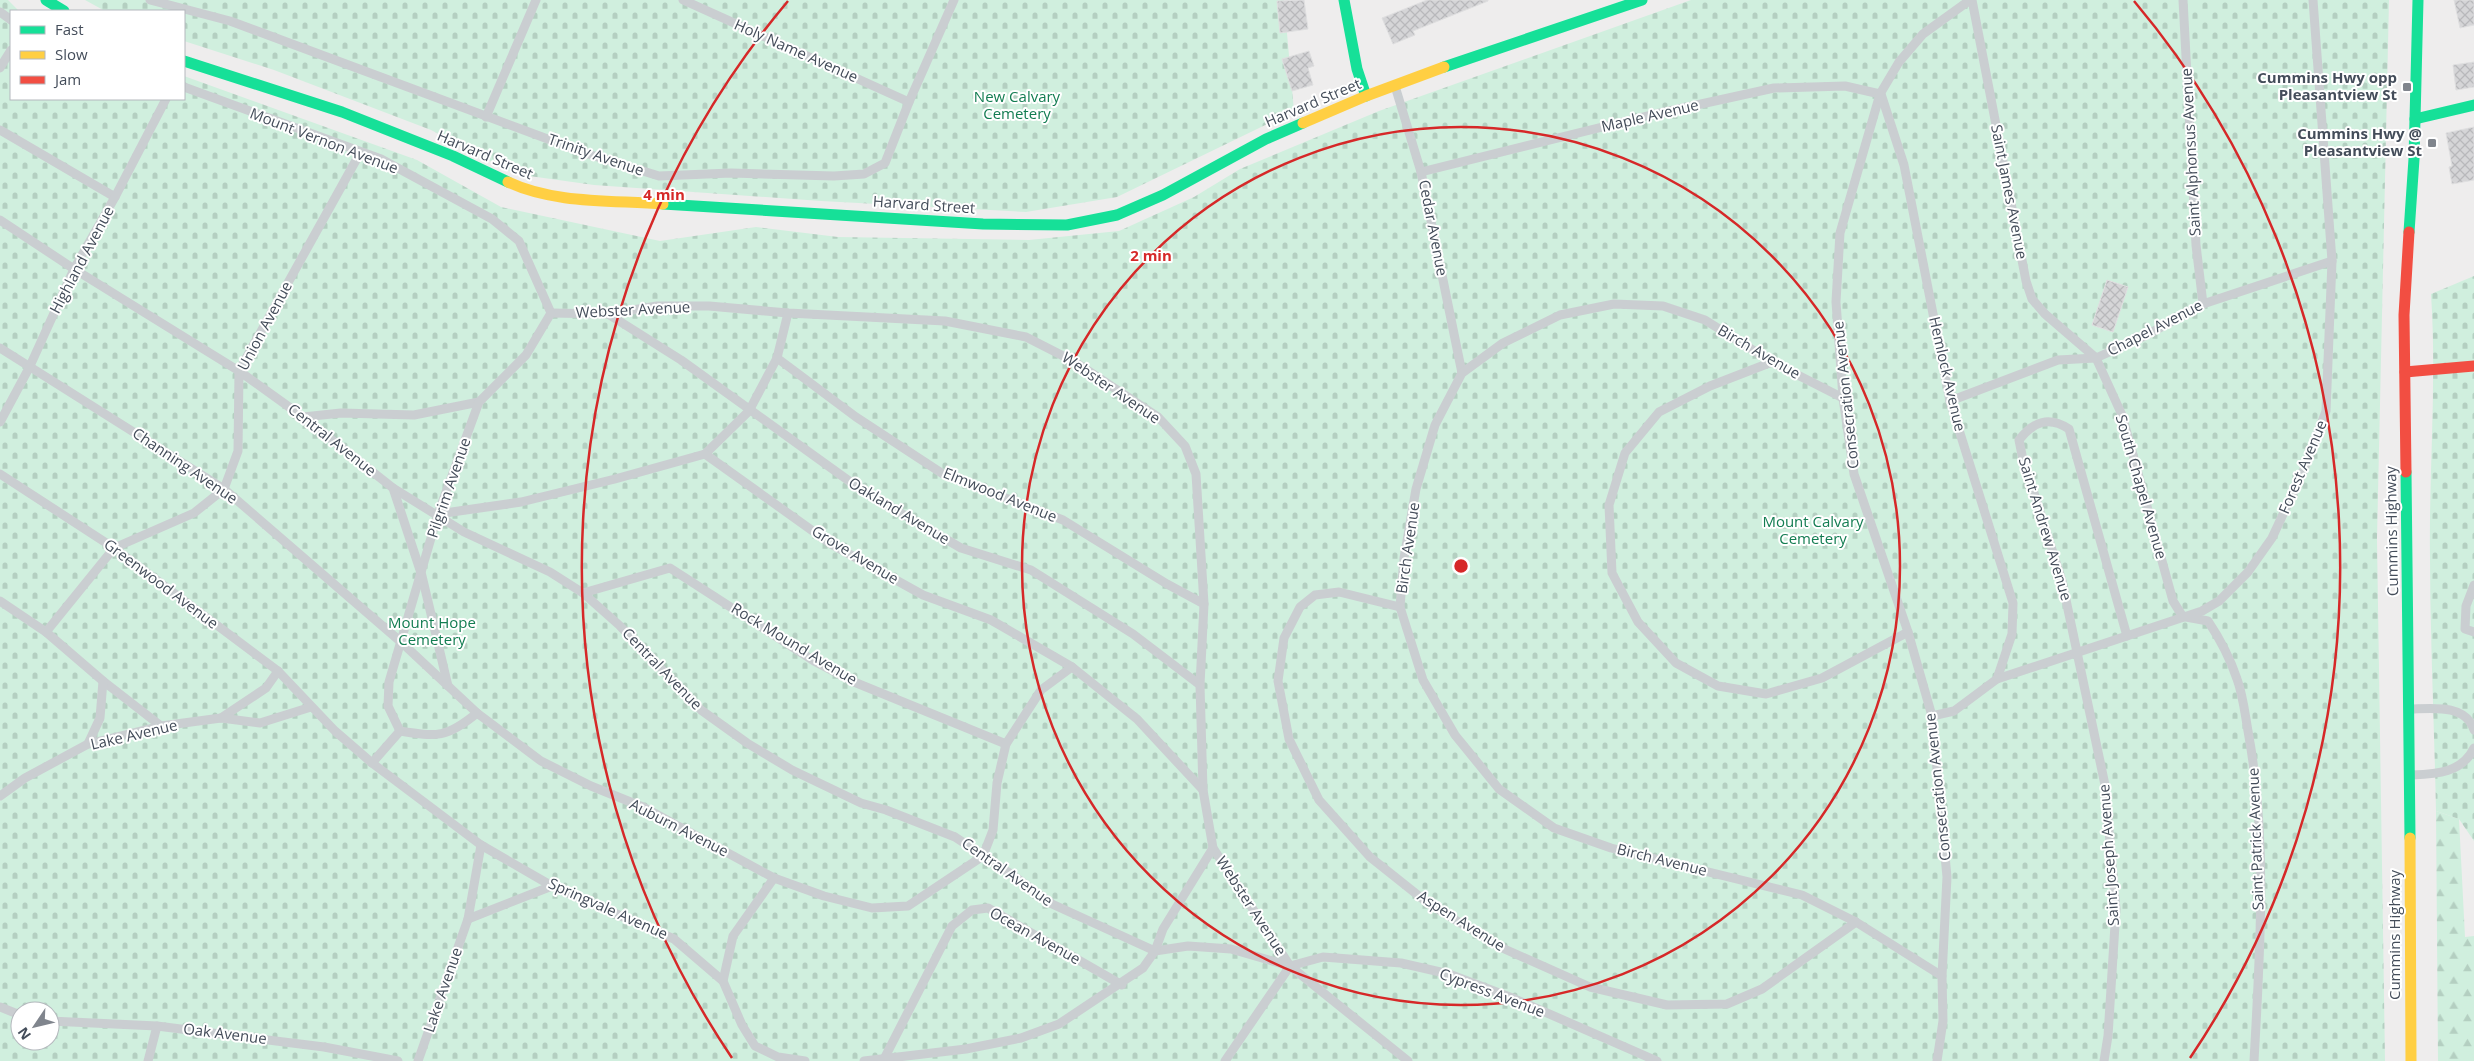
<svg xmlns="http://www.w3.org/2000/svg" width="2474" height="1061" viewBox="0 0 2474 1061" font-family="'Open Sans',sans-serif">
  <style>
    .forest { fill: url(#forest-firs) }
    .cemetery { fill: url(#cemetery-stones); fill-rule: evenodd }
    .building { fill: url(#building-cross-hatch); stroke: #dfdfe0 }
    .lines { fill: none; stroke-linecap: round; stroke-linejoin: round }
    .lane { stroke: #caced1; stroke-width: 9 }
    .fast { stroke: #16e098; stroke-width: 11 }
    .slow { stroke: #ffcf43; stroke-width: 11 }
    .jam { stroke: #f24e42; stroke-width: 11 }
    .ring { fill: none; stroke: #d62828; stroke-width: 2.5 }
    .poi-dot { fill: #80858d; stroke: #fff; stroke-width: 2 }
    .labels { text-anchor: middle; stroke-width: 4; stroke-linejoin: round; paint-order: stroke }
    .street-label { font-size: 15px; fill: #444d5a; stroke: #fff }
    .poi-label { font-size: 15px; font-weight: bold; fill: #444d5a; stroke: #fff; text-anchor: end }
    .park-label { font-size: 15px; fill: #137d52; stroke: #fff }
    .centre { fill: #d62828; stroke: #fff; stroke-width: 2.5 }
    .ring-label { font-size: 15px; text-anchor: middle; font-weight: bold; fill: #d62828; stroke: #fff; stroke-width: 4; stroke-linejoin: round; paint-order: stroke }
  </style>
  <defs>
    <pattern id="forest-firs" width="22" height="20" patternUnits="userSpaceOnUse" patternTransform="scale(1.25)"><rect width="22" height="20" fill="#d0efde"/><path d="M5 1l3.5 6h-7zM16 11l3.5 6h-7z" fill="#b4cfc1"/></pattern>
    <pattern id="cemetery-stones" width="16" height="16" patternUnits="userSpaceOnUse" patternTransform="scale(1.25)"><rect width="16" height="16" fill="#d0efde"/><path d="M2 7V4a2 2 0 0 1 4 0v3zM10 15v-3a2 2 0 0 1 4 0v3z" fill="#b4cfc1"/></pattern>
    <pattern id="building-cross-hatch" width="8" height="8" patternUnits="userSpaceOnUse" patternTransform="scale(1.25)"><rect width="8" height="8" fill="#d5d5d7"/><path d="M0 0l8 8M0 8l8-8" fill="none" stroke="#b8b8bb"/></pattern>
  </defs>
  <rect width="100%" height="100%" fill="#eeeded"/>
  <path class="forest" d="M2436,811L2459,819L2465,937L2474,936V1061H2438Z"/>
  <g class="cemetery">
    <path d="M0,0H8L19,11H11V99H184V76L417,160L501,207L660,241L756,227L838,237L1029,240L1119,231L1194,197L1240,169L1379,111L1691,0H2389L2377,539L2385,1061H0ZM20,1011H50V1041H20Z"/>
    <path d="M85,0H1284L1294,111L1117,197L1026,212L821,201L594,185L515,174L431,130L274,70L184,41V11H105Z"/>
    <path d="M2474,276V841L2459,819L2436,811C2434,714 2429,616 2430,518C2431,443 2436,369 2431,294Z"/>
  </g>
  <g class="building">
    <path d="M1304,0L1308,29L1280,33L1277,1Z"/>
    <path d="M1427,0H1488V1L1413,31L1415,35L1393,44L1382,18Z"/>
    <path d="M2454,0H2474V25L2460,28Z"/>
    <path d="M1309,51L1314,66L1308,68L1313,85L1292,91L1282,59Z"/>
    <path d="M2474,62V87L2456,90L2453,65Z"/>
    <path d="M2474,127V180L2452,184L2449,167L2452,166L2446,133Z"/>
    <path d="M2107,280L2128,287L2113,332L2092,325Z"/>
  </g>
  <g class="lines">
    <g class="lane">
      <path d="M150,0L230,21L588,154L659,176L731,173L834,176L864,174L885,163L909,102L954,0"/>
      <path d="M683,0L909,102"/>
      <path d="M1972,0L2026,281L2032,299L2045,314L2096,358L2122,415L2173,601L2183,617"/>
      <path d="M2183,0L2196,245L2203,304"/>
      <path d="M0,12L11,20"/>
      <path d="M0,68L11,50"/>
      <path d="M1395,86L1421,172L1462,373"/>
      <path d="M184,87L381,159L492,219L519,241L551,313"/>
      <path d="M1881,94L1904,165L1950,401L2013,603L2012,634L1997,679"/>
      <path d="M486,117L536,0"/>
      <path d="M0,130L115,197"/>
      <path d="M1421,172L1651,115L1774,88L1845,86L1880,94"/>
      <path d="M0,220L74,269L239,371L303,417L393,488L464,532L550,572L583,593L619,625L701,710L747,743L792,770L861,803L886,810L955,837L1011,874L1052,904L1155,951L1188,946L1231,949L1290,966L1408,1061"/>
      <path d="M551,313L608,314L657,306H709L788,313L945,321L1026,337L1075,362L1158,417L1185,446L1196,474L1204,604L1200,685L1203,790L1213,848L1290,966"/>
      <path d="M608,314L681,360L863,491L961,548L1031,570L1133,634L1200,685"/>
      <path d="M0,348L224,489L401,642L477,713L541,761L591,786L643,807L774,878L824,896L872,908L908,906L983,856"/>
      <path d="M777,358L856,417L943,474L1063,520L1167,584L1204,604"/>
      <path d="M1772,362L1710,386L1659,412L1625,453L1609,505L1612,573L1638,622L1676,663L1718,686L1766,694L1822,678L1908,632"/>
      <path d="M1843,398L1772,362L1705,320L1663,306L1614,304L1560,315L1503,343L1462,373L1435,425L1416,489L1404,558L1400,607L1423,680L1455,735L1499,789L1554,828L1611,848L1802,895L1856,922L1942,976"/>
      <path d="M1950,401L2058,360L2096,358L2145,336L2203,304L2332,261"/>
      <path d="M303,417L341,413L414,415L479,402"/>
      <path d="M0,422L30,366L74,269L115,197L166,99"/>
      <path d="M705,454L749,411L777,358L788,313"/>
      <path d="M0,474L114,548L278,671L335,731L372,763L481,845L552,886L674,939L723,981L742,1025L755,1046L778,1057L805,1061"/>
      <path d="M393,488L422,576L448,686"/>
      <path d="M438,514L521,502L615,479L705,454L831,544L923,595L991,620L1072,667L1137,719L1203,790"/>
      <path d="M2474,585L2466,606L2465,629L2474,632"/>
      <path d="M583,593L670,568L814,661L854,682L1006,744"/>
      <path d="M0,601L46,632L103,681L161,726"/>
      <path d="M1400,607L1339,592L1315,595L1300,607L1284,638L1278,681L1289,739L1319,800L1370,857L1429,904L1500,947L1590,987L1667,1005L1727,1004L1762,989L1856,922"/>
      <path d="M2186,617L2208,621C2220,639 2230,658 2237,679C2243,695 2245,714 2248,731C2268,839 2260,952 2254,1061"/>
      <path d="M46,632L114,548L194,513L224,489L238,451L239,371L360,153"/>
      <path d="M2414,709C2435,708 2466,705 2474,730"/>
      <path d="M1932,716L1954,711L1997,679L2202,611L2219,601L2248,572L2272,538L2305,467L2326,411L2332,261L2313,0"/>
      <path d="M221,718L266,688L278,671"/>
      <path d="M400,731L388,706L389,682L438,514L479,402L526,355L551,313"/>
      <path d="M400,731C437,737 447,738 477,713"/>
      <path d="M88,744L100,718L103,681"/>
      <path d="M372,763L400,731"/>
      <path d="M2412,775C2436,774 2462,773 2474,748"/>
      <path d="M0,796L25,778L88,744L161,726L221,718L260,723L311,707"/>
      <path d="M983,856L993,830L997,783L1006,744L1041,690L1072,667"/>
      <path d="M468,919L552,886"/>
      <path d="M1290,966L1323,957L1401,963L1449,974L1515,999L1657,1061"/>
      <path d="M723,981L733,936L774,878"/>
      <path d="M0,1007L20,1015"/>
      <path d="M50,1021L157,1026L324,1047L398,1061"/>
      <path d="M884,1059L952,926L972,910L988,908L1122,985"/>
      <path d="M148,1061L157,1026"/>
      <path d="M418,1061L468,919L481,845"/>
      <path d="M864,1061L966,1049L1021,1038L1059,1024L1143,968L1155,951L1163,929L1213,848"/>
      <path d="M1225,1061L1290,966"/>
      <path d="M1937,1061L1943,1021L1942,976L1947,877L1932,716L1908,632L1854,474L1843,398L1836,302L1840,233L1880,94L1899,62L1923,34L1970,0"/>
      <path d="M2104,1061L2108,1036L2116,909L2105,785L2062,581L2022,455L2019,440C2034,421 2049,416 2069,429L2127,636"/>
    </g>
    <g class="fast">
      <path d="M46,0L64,11"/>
      <path d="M1344,0L1357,69L1366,96"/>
      <path d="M184,61L342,112L453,156L508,182"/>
      <path d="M1444,67L1642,0"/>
      <path d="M2415,119L2474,105"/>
      <path d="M663,204L983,224L1067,225L1117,215L1163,195L1266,139L1303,123"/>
      <path d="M2409,232L2414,159L2418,0"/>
      <path d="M2406,472L2410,838"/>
    </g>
    <g class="slow">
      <path d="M1303,123L1366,96L1444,67"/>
      <path d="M508,182C554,204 613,200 663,204"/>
      <path d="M2410,838L2411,1061"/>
    </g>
    <g class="jam">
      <path d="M2405,372L2474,366"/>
      <path d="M2406,472L2404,315L2409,232"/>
    </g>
  </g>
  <g class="ring">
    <circle cx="1461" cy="566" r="439"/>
    <path d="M732 1058A879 879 0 0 1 788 1M2134 1A879 879 0 0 1 2190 1058"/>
  </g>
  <g class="poi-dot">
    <rect x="2402" y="82" width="10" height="10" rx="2.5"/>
    <rect x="2427" y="138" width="10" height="10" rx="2.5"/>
  </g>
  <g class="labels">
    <g class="street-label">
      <text transform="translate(796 51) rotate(24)" y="5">Holy Name Avenue</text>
      <text transform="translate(1313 103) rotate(-23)" y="5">Harvard Street</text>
      <text transform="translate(1650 116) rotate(-13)" y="5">Maple Avenue</text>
      <text transform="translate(324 141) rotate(21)" y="5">Mount Vernon Avenue</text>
      <text transform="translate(2191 152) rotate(-93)" y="5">Saint Alphonsus Avenue</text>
      <text transform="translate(485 155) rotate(23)" y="5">Harvard Street</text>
      <text transform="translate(596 155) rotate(19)" y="5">Trinity Avenue</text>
      <text transform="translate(2009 192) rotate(79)" y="5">Saint James Avenue</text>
      <text transform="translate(924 205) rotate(4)" y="5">Harvard Street</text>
      <text transform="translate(1433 228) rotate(79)" y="5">Cedar Avenue</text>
      <text transform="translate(82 260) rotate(-62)" y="5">Highland Avenue</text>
      <text transform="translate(633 310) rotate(-3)" y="5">Webster Avenue</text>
      <text transform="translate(265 326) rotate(-62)" y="5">Union Avenue</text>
      <text transform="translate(2155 328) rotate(-27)" y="5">Chapel Avenue</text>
      <text transform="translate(1759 352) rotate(30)" y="5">Birch Avenue</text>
      <text transform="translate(1947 374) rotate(77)" y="5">Hemlock Avenue</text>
      <text transform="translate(1111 388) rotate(34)" y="5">Webster Avenue</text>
      <text transform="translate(1846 395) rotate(-96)" y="5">Consecration Avenue</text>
      <text transform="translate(332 440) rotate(38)" y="5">Central Avenue</text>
      <text transform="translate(185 466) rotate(34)" y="5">Channing Avenue</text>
      <text transform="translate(2303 467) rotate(-67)" y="5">Forest Avenue</text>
      <text transform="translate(2141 487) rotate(74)" y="5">South Chapel Avenue</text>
      <text transform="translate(449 488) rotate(-71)" y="5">Pilgrim Avenue</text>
      <text transform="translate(1000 495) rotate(22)" y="5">Elmwood Avenue</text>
      <text transform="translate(899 511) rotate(31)" y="5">Oakland Avenue</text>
      <text transform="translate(2045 529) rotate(73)" y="5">Saint Andrew Avenue</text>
      <text transform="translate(2392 531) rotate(-91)" y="5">Cummins Highway</text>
      <text transform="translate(1408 548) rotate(-82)" y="5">Birch Avenue</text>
      <text transform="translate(855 555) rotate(31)" y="5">Grove Avenue</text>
      <text transform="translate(161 584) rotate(37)" y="5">Greenwood Avenue</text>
      <text transform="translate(794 644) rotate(31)" y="5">Rock Mound Avenue</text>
      <text transform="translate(662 669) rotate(46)" y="5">Central Avenue</text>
      <text transform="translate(134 735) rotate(-13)" y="5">Lake Avenue</text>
      <text transform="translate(1938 787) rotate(-96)" y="5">Consecration Avenue</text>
      <text transform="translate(679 828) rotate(27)" y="5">Auburn Avenue</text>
      <text transform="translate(2256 839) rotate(-92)" y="5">Saint Patrick Avenue</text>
      <text transform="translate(2109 855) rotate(-94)" y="5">Saint Joseph Avenue</text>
      <text transform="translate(1662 860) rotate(14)" y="5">Birch Avenue</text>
      <text transform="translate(1007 872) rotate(35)" y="5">Central Avenue</text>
      <text transform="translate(1251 906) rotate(57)" y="5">Webster Avenue</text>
      <text transform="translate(608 909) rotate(24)" y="5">Springvale Avenue</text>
      <text transform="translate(1461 921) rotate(32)" y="5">Aspen Avenue</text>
      <text transform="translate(2395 935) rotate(-90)" y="5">Cummins Highway</text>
      <text transform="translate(1035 936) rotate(29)" y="5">Ocean Avenue</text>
      <text transform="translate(443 990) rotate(-71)" y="5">Lake Avenue</text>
      <text transform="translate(1492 993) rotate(21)" y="5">Cypress Avenue</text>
      <text transform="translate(225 1034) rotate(7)" y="5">Oak Avenue</text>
    </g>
    <g class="poi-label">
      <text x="2397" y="83">Cummins Hwy opp<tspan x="2397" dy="17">Pleasantview St</tspan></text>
      <text x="2422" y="139">Cummins Hwy @<tspan x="2422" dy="17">Pleasantview St</tspan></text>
    </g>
    <g class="park-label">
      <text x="1017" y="102">New Calvary<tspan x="1017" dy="17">Cemetery</tspan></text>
      <text x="1813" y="527">Mount Calvary<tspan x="1813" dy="17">Cemetery</tspan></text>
      <text x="432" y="628">Mount Hope<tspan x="432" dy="17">Cemetery</tspan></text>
    </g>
  </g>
  <circle cx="1461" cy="566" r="8" class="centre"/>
  <g class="ring-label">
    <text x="664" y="200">4 min</text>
    <text x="1151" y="261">2 min</text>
  </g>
  <rect x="10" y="10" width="175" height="90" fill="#ffffff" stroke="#b4b8bd"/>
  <rect x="20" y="26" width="25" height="8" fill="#16e098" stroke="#b4b8bd"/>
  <text x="55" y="35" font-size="15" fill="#444d5a">Fast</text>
  <rect x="20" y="51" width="25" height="8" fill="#ffcf43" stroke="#b4b8bd"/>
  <text x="55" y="60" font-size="15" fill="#444d5a">Slow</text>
  <rect x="20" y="76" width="25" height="8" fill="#f24e42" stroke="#b4b8bd"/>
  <text x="55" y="85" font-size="15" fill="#444d5a">Jam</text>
  <g transform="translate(35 1026) rotate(235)"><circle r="24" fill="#ffffff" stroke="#b4b8bd"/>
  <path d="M0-4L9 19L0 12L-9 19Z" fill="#80858d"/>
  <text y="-8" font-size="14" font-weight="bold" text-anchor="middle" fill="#444d5a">N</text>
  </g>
</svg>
